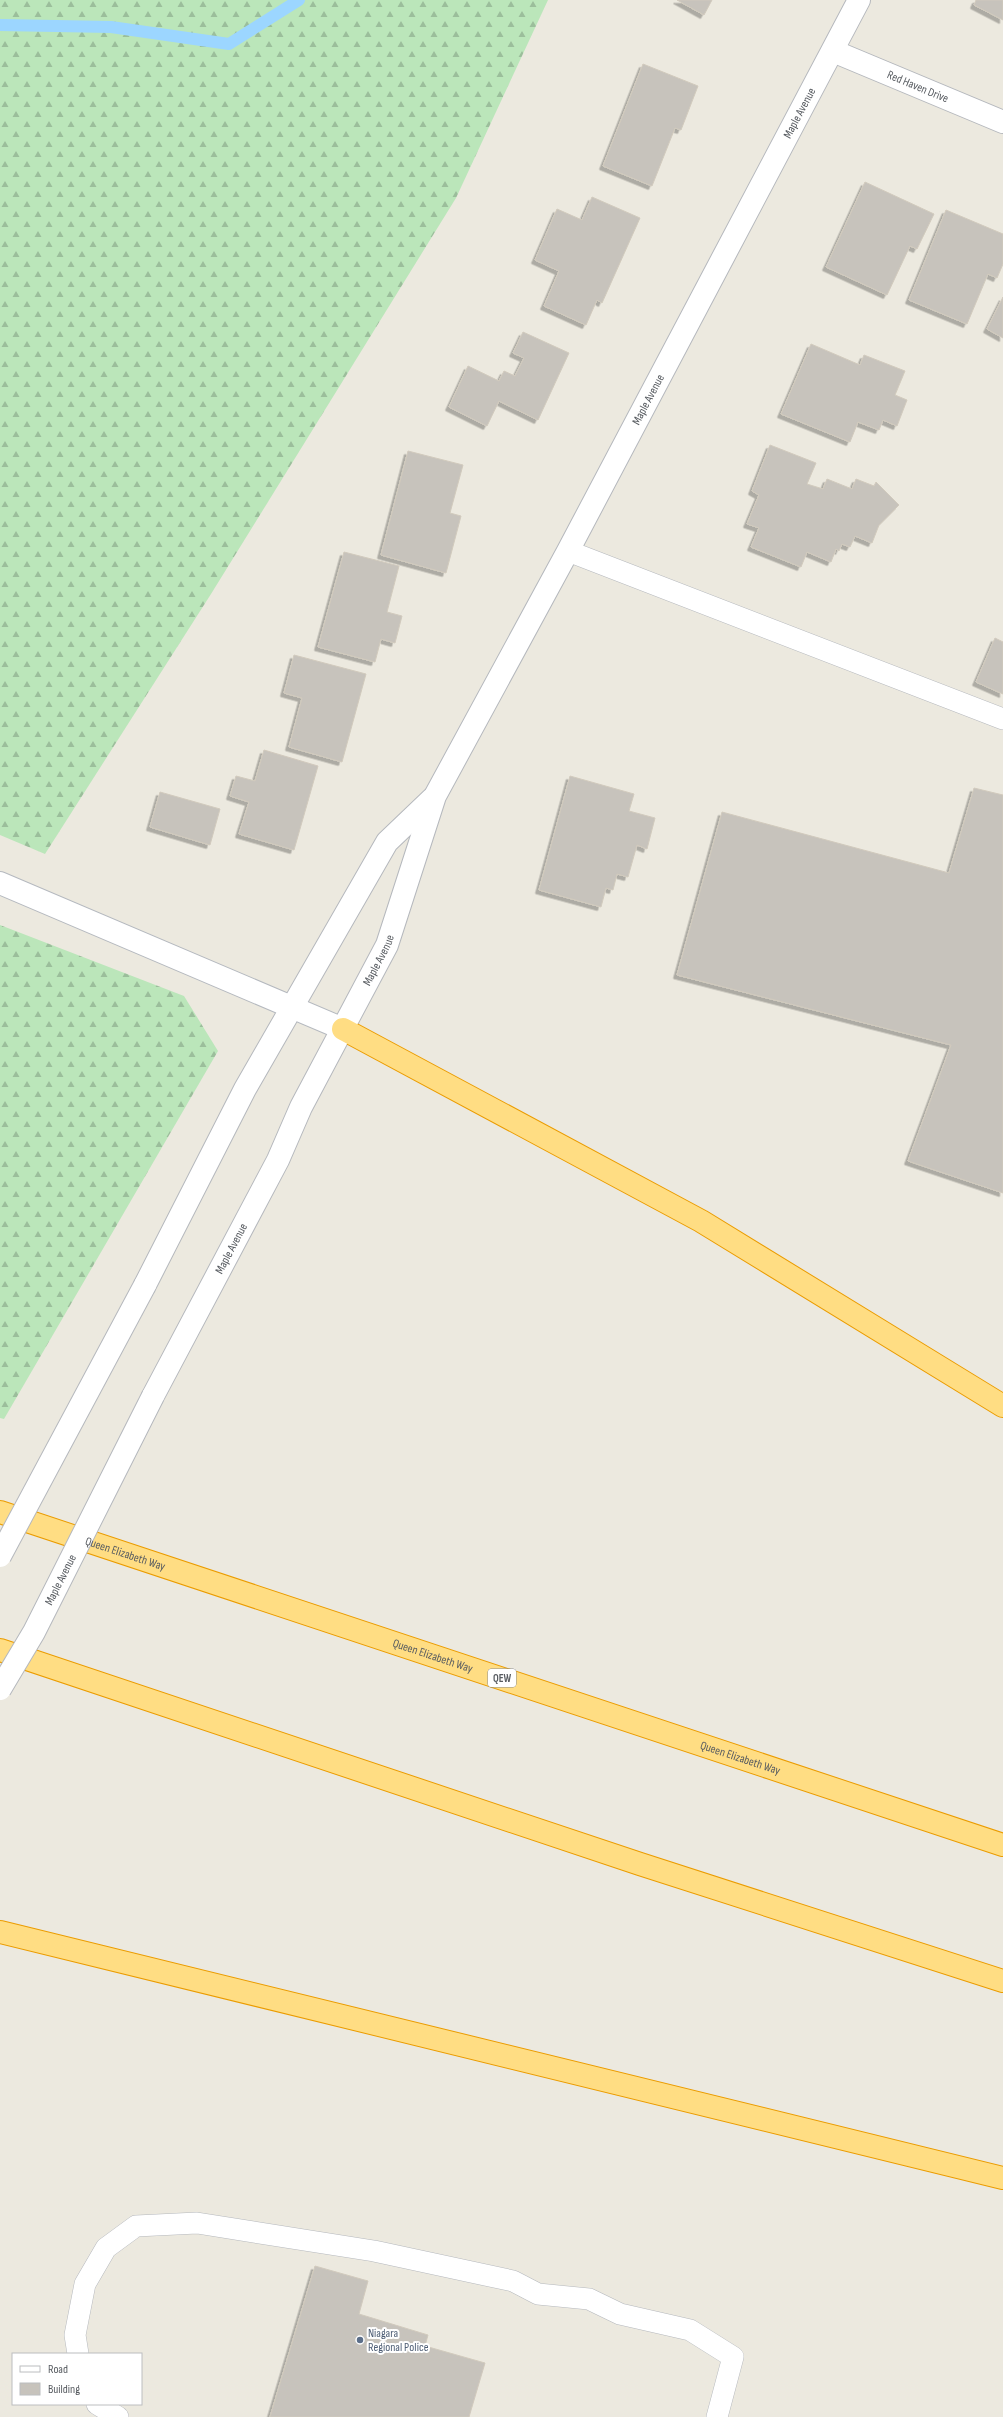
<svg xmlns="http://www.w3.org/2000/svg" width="1003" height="2417" viewBox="0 0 1003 2417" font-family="'Sofia Sans Condensed',sans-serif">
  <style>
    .forest { fill: url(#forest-firs) }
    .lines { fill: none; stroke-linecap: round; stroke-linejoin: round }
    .stream { stroke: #9cd6ff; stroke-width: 12 }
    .building { fill: #c7c3bc; stroke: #d1cabd; filter: url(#shadow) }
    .service-casing { stroke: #b5b8bd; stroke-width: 22 }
    .minor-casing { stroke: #b5b8bd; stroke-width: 24 }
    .tertiary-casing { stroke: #b5b8bd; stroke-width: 24 }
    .secondary-casing { stroke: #b5b9bf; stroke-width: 24 }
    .motorway-casing { stroke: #eb9c00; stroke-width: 24 }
    .service { stroke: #fff; stroke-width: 21 }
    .minor { stroke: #fff; stroke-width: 22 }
    .tertiary { stroke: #fff; stroke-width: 22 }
    .secondary { stroke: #fff; stroke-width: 22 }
    .motorway { stroke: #ffdd83; stroke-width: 22 }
    .tertiary-bridge-casing { stroke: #b5b8bd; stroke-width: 24; stroke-linecap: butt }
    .tertiary-bridge { stroke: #fff; stroke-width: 22 }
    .service-dot { fill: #5c6f8a; stroke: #fff; stroke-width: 1.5 }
    .labels { text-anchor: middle; stroke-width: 4; stroke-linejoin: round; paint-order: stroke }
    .shield { fill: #fff; stroke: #8a8d90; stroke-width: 1 }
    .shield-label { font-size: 11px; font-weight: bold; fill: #585c61 }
    .street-label { font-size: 12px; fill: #585c61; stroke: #fff }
    .service-label { font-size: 12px; fill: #4e5e75; stroke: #fff; text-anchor: start }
  </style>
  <defs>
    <pattern id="forest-firs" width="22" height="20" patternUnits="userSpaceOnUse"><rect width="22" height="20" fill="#bbe6ba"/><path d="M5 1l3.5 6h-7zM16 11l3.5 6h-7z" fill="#9bbe9b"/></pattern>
    <filter id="shadow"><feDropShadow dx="-3.5" dy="3.5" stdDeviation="0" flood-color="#0004"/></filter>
  </defs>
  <rect width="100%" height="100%" fill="#ece9df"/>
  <g class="forest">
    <path d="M0,0H548L456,198L211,594L45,854L0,835Z"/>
    <path d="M0,925L184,996L218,1051L4,1419L0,1418Z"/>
  </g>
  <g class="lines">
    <path class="stream" d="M0,25L111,27L229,44L299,0"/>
  </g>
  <g class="building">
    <path d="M677,0H712L704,15Z"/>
    <path d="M976,0H1003V20L974,5Z"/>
    <path d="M643,64L698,86L681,130L675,128L652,186L603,166Z"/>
    <path d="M865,182L934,214L917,249L910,246L887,295L826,267Z"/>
    <path d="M592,197L640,218L602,303L597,300L586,325L544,306L559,271L535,260L557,209L582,220Z"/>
    <path d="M946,210L1003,234V264L997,278L988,274L967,324L909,300Z"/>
    <path d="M1003,297V338L987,329Z"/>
    <path d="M523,332L569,353L538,420L499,401L487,426L449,407L468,366L499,381L504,371L515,376L524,358L513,353Z"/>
    <path d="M811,344L860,365L864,355L905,371L895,395L907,400L897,426L883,420L879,430L858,422L850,442L781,414Z"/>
    <path d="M770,445L816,463L807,484L823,489L827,479L852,489L856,479L874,486L876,482L899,505L879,525L872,543L855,536L850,547L842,544L839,551L836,549L831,562L807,552L801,567L751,547L759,528L747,524L759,495L752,491Z"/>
    <path d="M408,451L463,465L450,513L461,516L446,573L381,555Z"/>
    <path d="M344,552L399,566L387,612L402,616L395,643L381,639L375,662L318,647Z"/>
    <path d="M995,638L1003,642V694L976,682Z"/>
    <path d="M294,655L366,674L342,762L289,747L302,698L284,693Z"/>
    <path d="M264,750L318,766L294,850L239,834L249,802L230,796L236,776L255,781Z"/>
    <path d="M570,776L634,794L629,811L655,818L647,849L637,845L628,877L617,874L613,890L606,888L601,907L539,890Z"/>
    <path d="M974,788L1003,795V1193L908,1161L951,1045L677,975L722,812L949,873Z"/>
    <path d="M160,792L220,809L210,845L150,827Z"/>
    <path d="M315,2266L368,2281L359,2314L428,2335L425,2346L485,2363L469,2417H270Z"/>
  </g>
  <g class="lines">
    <defs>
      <g id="service">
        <path d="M568,551L1003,719"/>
        <path d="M78,2354L75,2335L85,2284L106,2248L136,2226L197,2223L374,2251L513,2281L538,2294L589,2299L620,2314L690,2330L733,2357L717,2417"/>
        <path d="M97,2404L118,2417"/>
      </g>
      <g id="minor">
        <path id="s1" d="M833,51L1003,122"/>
      </g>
      <g id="tertiary">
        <path d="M145,1285L245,1089L387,842L432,799"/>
        <path id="s2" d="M153,1396L278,1160L301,1107L387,945L435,796L568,551L859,0"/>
      </g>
      <path id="secondary" d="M0,883L343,1029"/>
      <g id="motorway">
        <path d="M343,1029L701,1221L1003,1406"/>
        <path id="s3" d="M0,1512L1003,1845"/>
        <path d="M0,1650L640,1864L1003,1981"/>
        <path d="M0,1932L1003,2178"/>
      </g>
    </defs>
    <use href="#service" class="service-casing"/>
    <use href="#minor" class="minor-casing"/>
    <use href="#tertiary" class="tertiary-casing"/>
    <use href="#secondary" class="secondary-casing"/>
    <use href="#motorway" class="motorway-casing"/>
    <use href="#service" class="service"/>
    <use href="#minor" class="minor"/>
    <use href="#tertiary" class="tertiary"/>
    <use href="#secondary" class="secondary"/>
    <use href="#motorway" class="motorway"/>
    <defs>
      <g id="tertiary-bridge">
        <path d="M0,1556L145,1285"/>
        <path id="s4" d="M0,1689L34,1632L153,1396"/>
      </g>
    </defs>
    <use href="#tertiary-bridge" class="tertiary-bridge-casing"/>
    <use href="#tertiary-bridge" class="tertiary-bridge"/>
  </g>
  <circle class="service-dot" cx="360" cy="2340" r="4"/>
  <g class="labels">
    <rect class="shield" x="488" y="1669" width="28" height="18" rx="3"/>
    <g class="shield-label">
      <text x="502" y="1682">QEW</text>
    </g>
    <g class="street-label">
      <text dy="4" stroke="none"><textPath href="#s1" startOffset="92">Red Haven Drive</textPath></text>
      <text dy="4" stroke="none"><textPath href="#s2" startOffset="1439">Maple Avenue</textPath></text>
      <text dy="4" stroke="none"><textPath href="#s2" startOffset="1115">Maple Avenue</textPath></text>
      <text dy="4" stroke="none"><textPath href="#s2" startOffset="491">Maple Avenue</textPath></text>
      <text dy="4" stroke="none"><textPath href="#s2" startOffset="167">Maple Avenue</textPath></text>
      <text dy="4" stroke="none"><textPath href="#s3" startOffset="132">Queen Elizabeth Way</textPath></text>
      <text dy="4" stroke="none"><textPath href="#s4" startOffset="125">Maple Avenue</textPath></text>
      <text dy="4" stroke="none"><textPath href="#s3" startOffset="456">Queen Elizabeth Way</textPath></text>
      <text dy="4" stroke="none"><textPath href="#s3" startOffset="780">Queen Elizabeth Way</textPath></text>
    </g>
    <g class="service-label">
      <text x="368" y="2337">Niagara<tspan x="368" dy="14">Regional Police</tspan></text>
    </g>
  </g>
  <rect x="12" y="2353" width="130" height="52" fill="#ffffff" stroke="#bcbec0"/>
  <rect x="20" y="2366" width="20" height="6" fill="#ffffff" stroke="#bcbec0"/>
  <text x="48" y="2373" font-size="12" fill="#585c61">Road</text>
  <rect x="20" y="2383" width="20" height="12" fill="#c7c3bc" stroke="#bcbec0"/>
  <text x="48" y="2393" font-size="12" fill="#585c61">Building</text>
</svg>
